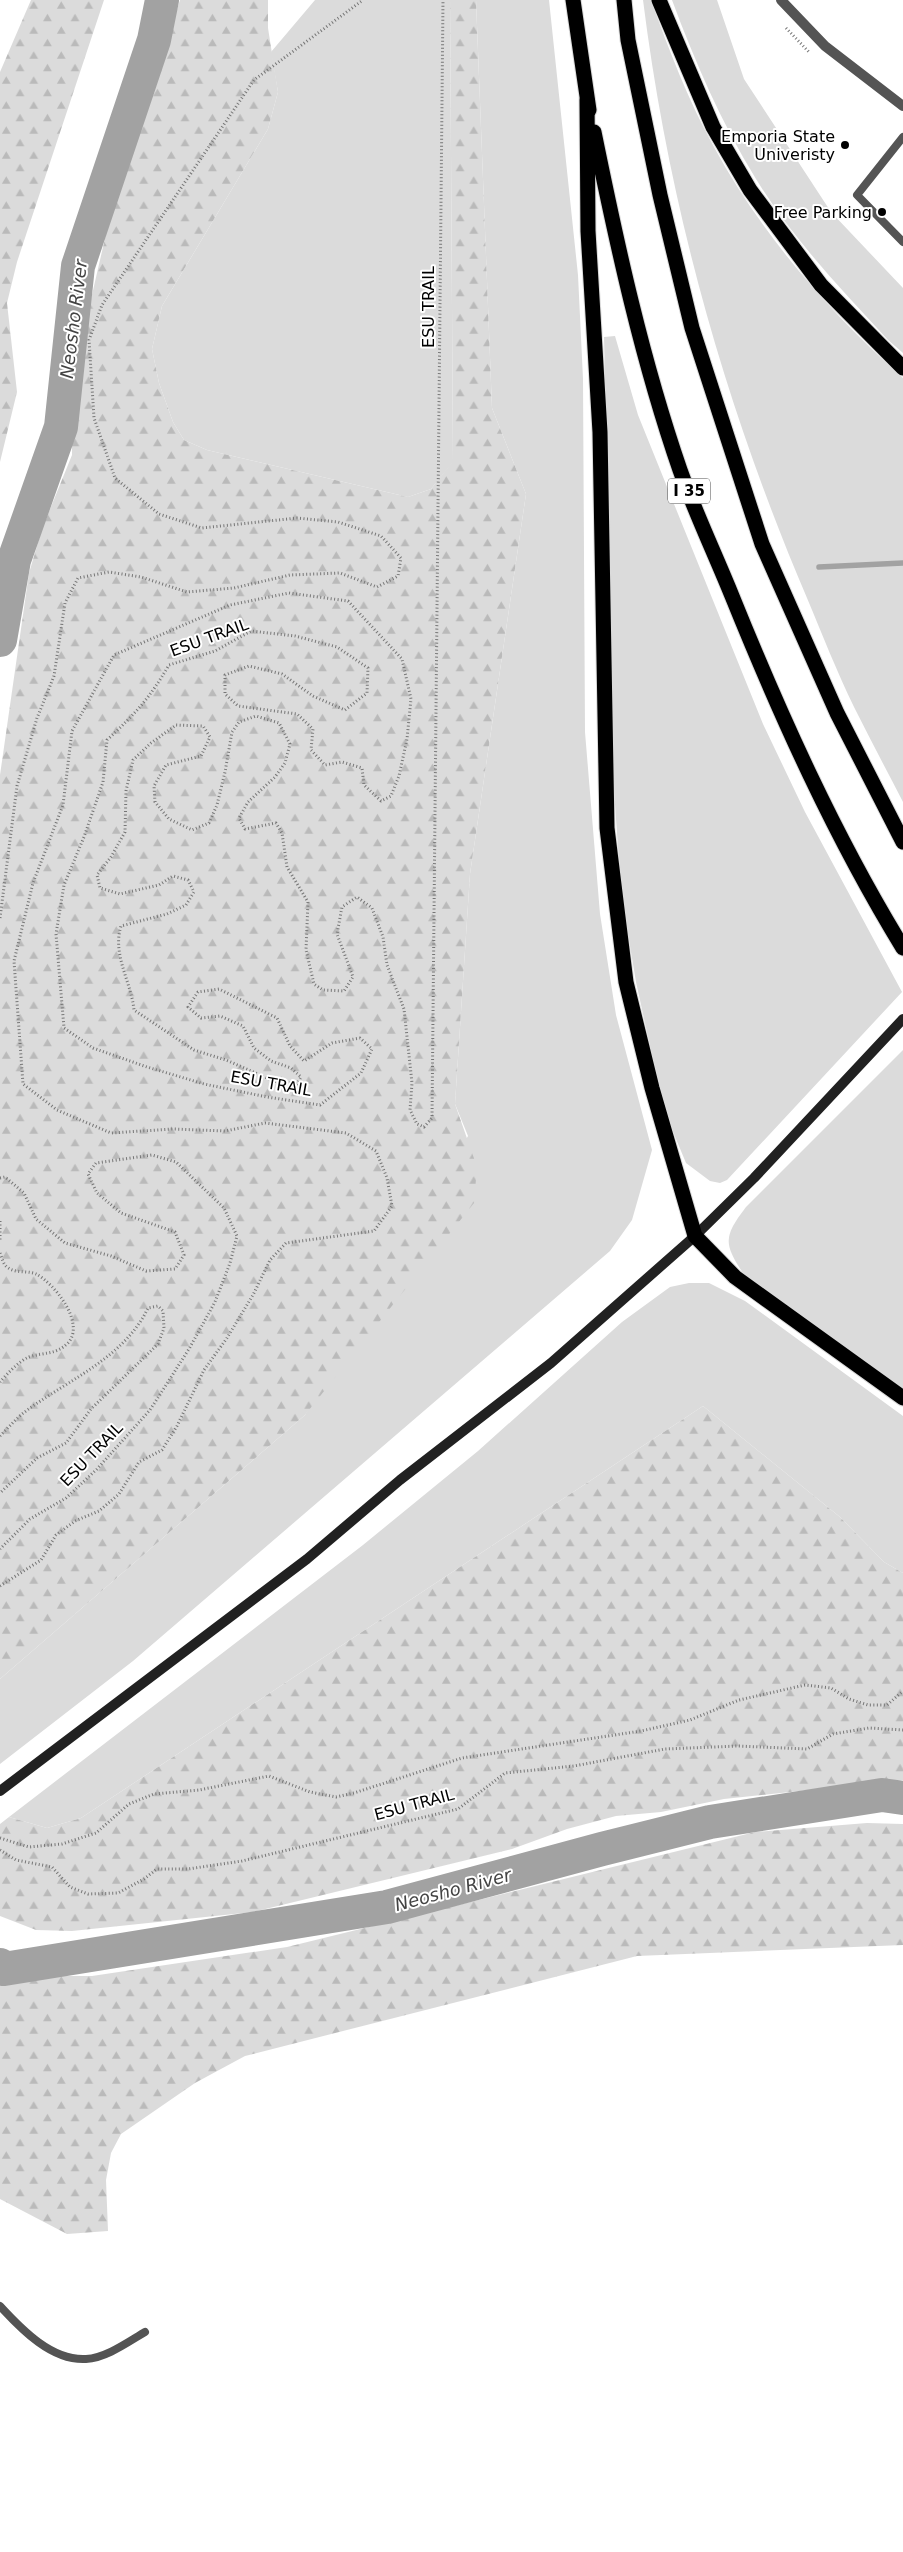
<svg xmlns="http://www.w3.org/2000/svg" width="903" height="2552" viewBox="0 0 903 2552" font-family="'DejaVu Sans',sans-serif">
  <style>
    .grass { fill: #dbdbdb }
    .forest { fill: url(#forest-firs) }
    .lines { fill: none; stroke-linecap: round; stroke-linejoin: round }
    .stream { stroke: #a2a2a2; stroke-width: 5.5 }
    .river { stroke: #a2a2a2; stroke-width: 34 }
    .highway-casing { stroke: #dbdbdb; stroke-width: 17 }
    .path { stroke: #767676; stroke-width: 3; stroke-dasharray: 1 2.5; stroke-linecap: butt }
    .lane { stroke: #545454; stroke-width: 8 }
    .street { stroke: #545454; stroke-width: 10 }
    .secondary { stroke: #212121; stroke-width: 10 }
    .highway { stroke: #000; stroke-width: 15 }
    .poi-dot { fill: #000; stroke: #fff; stroke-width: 2 }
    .labels { text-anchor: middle; stroke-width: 4; stroke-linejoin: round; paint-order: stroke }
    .shield { fill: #fff; stroke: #4c4c4c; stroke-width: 1 }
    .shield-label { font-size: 15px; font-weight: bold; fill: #000 }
    .poi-label { font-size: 16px; fill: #000; stroke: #fff; text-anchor: end }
    .street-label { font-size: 16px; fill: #000; stroke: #fff }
    .water-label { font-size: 18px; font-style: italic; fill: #434343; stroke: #fff }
  </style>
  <defs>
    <pattern id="forest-firs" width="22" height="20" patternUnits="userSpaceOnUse" patternTransform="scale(1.25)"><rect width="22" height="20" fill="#dbdbdb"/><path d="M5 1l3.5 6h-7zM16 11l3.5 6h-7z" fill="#bababa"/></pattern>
  </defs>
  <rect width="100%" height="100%" fill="#fff"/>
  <g class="grass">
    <path d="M315,0H450L453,462L431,489L408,497L207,450L184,440L173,422L159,383L152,349L162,306L268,129L278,92L271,52Z"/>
    <path d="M476,0H549L578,275L583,379L585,732L600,914L616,1015L652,1150L632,1220L610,1251L133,1661L0,1764V1679L305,1415L468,1136L455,1104L470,874L526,494L492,408Z"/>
    <path d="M643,0H651C669,50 688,100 714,147C762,235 828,311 903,378V802C887,771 870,739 854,707C837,672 822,634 807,598C725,406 669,207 643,0Z"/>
    <path d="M672,0H717L744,79L831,212L903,288V353L888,340C841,289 792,238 756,179C721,122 695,62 672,0Z"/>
    <path d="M615,336L638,415L763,724L805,812L902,992L727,1180L720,1183L710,1181L686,1163L664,1110L636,982L625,916L618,848L614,790L604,337Z"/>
    <path d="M903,1050V1389L743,1273C723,1243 724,1236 746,1207Z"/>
    <path d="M689,1283H709L745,1301L903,1416V1573L884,1562L840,1517L703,1406L81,1818L47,1828L9,1817L363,1545L478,1451L622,1322L670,1287Z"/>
  </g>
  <g class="forest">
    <path d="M31,0H104L17,262L7,303L17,392L0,462V72Z"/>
    <path d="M180,0H268V28L278,92L268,129L162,306L152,349L159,383L173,422L184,440L207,450L408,497L431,489L453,461L450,0H476L492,408L526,494L470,874L455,1104L477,1167L474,1203L305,1415L0,1679V775L29,573L42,529L72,455V421L85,325L106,234Z"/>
    <path d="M703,1406L840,1517L884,1562L903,1573V1780L724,1799L661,1812L616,1816L567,1829L512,1849L253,1912L72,1931L36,1930L0,1916V1824L9,1817L47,1828L81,1818Z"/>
    <path d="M867,1823L903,1824V1945L637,1956L245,2056L195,2083L121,2134L111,2153L106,2180L108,2231L67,2234L0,2199V1971L45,1976H92L287,1947L755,1832Z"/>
  </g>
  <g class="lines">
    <path class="stream" d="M819,567L903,563"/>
    <g class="river">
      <path d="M0,640L14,560L61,427L78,266L154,40L162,0"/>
      <path d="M0,1965L4,1969L387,1907L602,1849L710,1822L882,1795L903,1798"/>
    </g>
    <defs>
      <g id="highway">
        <path d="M573,0L589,110"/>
        <path d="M624,0L628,40L660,195L692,328L762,544L837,713L903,842"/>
        <path d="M659,0L713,127L750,190L821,285L903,368"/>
        <path d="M587,100L588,231L600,432L607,828L626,982L652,1088L695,1236L735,1277L903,1398"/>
        <path d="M594,132C617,245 642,360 680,470C695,512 715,554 732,596C781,717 835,837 903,948"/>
      </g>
    </defs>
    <use href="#highway" class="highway-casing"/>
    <g class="path">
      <path d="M786,28L809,52"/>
      <path d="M0,918L17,786L37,718L54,676L65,603L78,578L109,572L141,577L187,592L234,588L290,575L340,573L377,587L398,576L401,558L381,536L338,522L297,518L202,528L159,514L115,478L94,418L89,340L102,305L254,80L363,0"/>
      <path d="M0,1178L5,1177L24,1193L36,1219L65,1243L111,1256L146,1271L175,1269L184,1255L175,1232L121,1213L97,1193L88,1174L96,1163L152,1155L176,1162L224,1208L237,1236L230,1263L215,1302L189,1349L150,1410L97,1469L66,1498L30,1519L0,1549"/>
      <path d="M0,1221V1240"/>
      <path d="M0,1253C2,1258 3,1264 7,1267C16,1274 26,1270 36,1274C54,1283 86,1323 68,1343C56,1355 44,1352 29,1357C19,1361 7,1374 0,1382"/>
      <path d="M0,1436C7,1429 14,1421 22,1414C65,1381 124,1359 148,1308L158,1306L163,1311L164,1328L158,1344L91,1409L66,1443L37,1458L0,1493"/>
      <path d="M0,1586L41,1560L56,1535L75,1521L99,1511L119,1494L139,1462L162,1450L177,1426L204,1370L227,1338L253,1295L270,1260L286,1243L374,1231L392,1206L387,1178L376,1151L346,1133L265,1123L225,1131L173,1129L111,1133L57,1110L23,1084L14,961L33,883L63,805L72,731L114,655L230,605L289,593L348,601L402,659L411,699L407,739L399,776L391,796L381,801L364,785L362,768L342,762L325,765L311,750L313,729L297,714L238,706L225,694V675L249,666L282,674L313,696L345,710L367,693L368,668L337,647L295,636L251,631L215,651L169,665C149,699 136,713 107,740L103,782L84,837L64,885L56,934L64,1028L93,1048L147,1067L204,1084L267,1097L320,1105L361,1073L372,1049L360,1038L332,1043L304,1061L290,1046L277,1018L219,989L198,992L188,1007L201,1018L220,1016L243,1026L254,1048L271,1061L291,1068L301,1077L297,1084L274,1081L226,1060L194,1050L134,1010C131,981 112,955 121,926L167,914L186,905L194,892L188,880L173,876L159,885L120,894L100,888L97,875L111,857L125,832L126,791L133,760L151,743L176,725L203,726L210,737L201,756L166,765L154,786L155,802L169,819L192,830L209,823L217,805L225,772L232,732L239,722L256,716L279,723L290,744L285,763L275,777L248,802L239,818L245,829L276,823L282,833L287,867L308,902L306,950L314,984L323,990L344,991L353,977L337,934L342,907L357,897L372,908L383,937L387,965L404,1009L412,1083L410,1110L417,1124L424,1127L432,1118L443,0"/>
      <path d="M0,1838L29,1847L62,1844L96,1833L129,1804L154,1794L199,1790L269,1776L310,1792L336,1797L354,1793L462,1758L641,1731L690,1720L739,1700L805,1685L831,1688L849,1699L868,1705H887L903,1691"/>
      <path d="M0,1850L16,1860L52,1867L70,1887L88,1894L118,1893L144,1879L157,1869H188L242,1861L458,1809L505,1773L574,1766L665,1749L738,1746L807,1749L833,1734L869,1728L903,1730"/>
    </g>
    <g class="lane">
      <path d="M903,137L857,195L903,242"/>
      <path d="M0,2306C22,2330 52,2361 86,2359C106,2358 128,2342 145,2332"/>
    </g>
    <path class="street" d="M781,0L825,46L903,106"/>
    <path class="secondary" d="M0,1791L307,1559L400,1480L551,1363L695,1236L754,1178L903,1019"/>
    <use href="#highway" class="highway"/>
  </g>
  <g class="poi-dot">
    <circle cx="845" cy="145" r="5"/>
    <circle cx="882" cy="212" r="5"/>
  </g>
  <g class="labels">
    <rect class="shield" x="668" y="478.5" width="42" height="25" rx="4"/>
    <g class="shield-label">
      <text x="689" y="496">I 35</text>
    </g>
    <g class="poi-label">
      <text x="835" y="142">Emporia State<tspan x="835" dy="18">Univeristy</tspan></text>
      <text x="872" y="218">Free Parking</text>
    </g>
    <g class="street-label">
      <text transform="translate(428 307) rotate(-90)" y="6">ESU TRAIL</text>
      <text transform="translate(209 637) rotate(-20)" y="6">ESU TRAIL</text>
      <text transform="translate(271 1083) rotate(10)" y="6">ESU TRAIL</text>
      <text transform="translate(91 1454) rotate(-46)" y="6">ESU TRAIL</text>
      <text transform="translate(414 1804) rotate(-15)" y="6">ESU TRAIL</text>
    </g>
    <g class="water-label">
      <text transform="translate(74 319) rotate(-83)" y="6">Neosho River</text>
      <text transform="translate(453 1890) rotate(-15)" y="6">Neosho River</text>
    </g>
  </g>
</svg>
